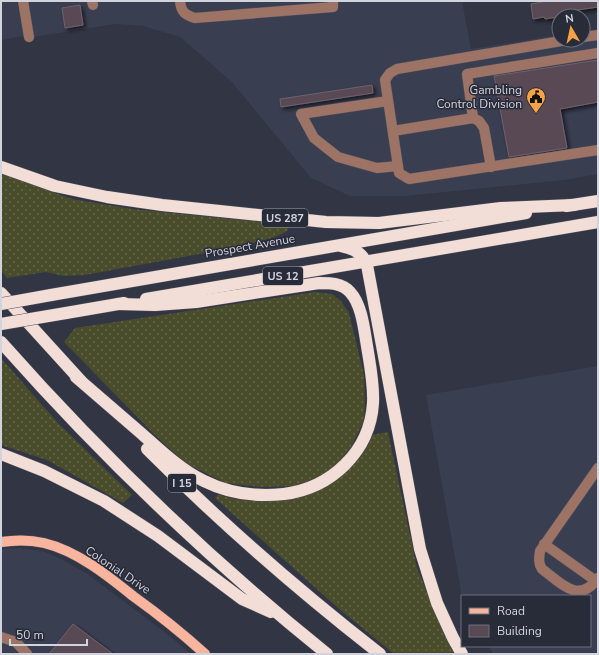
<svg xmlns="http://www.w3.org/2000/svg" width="599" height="655" viewBox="0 0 599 655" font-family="'Nunito Sans',sans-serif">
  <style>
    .built { fill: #393e51 }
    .grass { fill: url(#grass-dots) }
    .building { fill: #584a54; stroke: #6f616b; filter: url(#shadow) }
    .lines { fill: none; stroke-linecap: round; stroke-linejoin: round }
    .minor-casing { stroke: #4f525f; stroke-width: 11 }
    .major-casing { stroke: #4f525f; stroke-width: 11 }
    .highway-casing { stroke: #4f525f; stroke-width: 13 }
    .minor { stroke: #9d7365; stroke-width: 10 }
    .major { stroke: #f9b49d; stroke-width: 10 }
    .highway { stroke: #f3ded7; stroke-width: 12 }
    .highway-bridge-casing { stroke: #4f525f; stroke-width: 13; stroke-linecap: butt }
    .highway-bridge { stroke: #f3ded7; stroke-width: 12 }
    .labels { text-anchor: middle; stroke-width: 3; stroke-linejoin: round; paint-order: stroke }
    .shield { fill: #282b38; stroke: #9fa1ac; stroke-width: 1 }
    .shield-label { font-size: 11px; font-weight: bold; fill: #d2d4dd }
    .poi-label { font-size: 12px; fill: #d2d4dd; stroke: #282b38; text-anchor: end }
    .street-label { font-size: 12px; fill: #d2d4dd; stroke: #282b38 }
  </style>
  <defs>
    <pattern id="grass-dots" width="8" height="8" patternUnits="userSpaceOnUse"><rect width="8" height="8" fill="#4a4d2b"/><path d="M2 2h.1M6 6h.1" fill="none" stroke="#636649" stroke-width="1.8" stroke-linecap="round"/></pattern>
    <filter id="shadow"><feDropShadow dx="2.5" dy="2.5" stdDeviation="2" flood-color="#0009"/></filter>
  </defs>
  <rect width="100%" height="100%" fill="#323543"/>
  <g class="built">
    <path d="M1,1H17L24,36L1,40Z"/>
    <path d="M27,1H462L471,49L559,35V40H583V31L598,29V174L564,180L405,196H350L311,178L232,82L180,37L143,26L116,24L33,37Z"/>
    <path d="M598,366V654H493L489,646H590V596H462V597L426,395Z"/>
    <path d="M18,548L43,551L63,560L86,573L167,634L191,654H1V549Z"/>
  </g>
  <g class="grass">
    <path d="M1,173L72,199L133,209L290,225L287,231L275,237L243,246L85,275L64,276L46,272L7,278L1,270Z"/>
    <path d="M315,292L332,294L341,301L349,313L364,375L365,402L364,420L352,445L337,466L316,478L295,486L260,487L226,483L185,463L155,435L64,342L75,328Z"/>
    <path d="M1,358L57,422L132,495L123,503L47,460L1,445Z"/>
    <path d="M388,432L417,568L438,620L456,654H394L338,608L215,498L219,494C230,499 243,500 255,501C302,504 354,482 371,435Z"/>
  </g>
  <g class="building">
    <path d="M547,1H598V7L571,11L564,13V16L545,19L544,17L533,19L531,4Z"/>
    <path d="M80,5L83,25L65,28L62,8Z"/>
    <path d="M598,60V102L560,109L567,148L509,157L494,76Z"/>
    <path d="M372,85L373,93L281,107L280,99Z"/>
    <path d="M73,624L113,654H49Z"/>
  </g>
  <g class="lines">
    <defs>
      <g id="minor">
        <path d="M23,1L29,37"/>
        <path d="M92,1L93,5"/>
        <path d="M180,1C181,12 185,15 195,18L333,7V1"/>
        <path d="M583,37L598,35"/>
        <path d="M567,40L397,69L390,73L385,80L399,173L409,179L598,150"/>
        <path d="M388,101L301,114L314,138L338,157L377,168L398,166"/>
        <path d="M473,118L467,74L598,53"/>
        <path d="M393,131L473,118L479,121L484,128L491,167"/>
        <path d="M598,468L540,551C539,558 538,563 542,569C561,583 579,605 598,578"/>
        <path d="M544,544L596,581H598"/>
        <path d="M1,637L16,642L27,654"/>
      </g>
      <path id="major" d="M1,542C14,540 31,540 44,543C77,551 107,575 133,596C158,614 182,633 205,654"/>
      <g id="highway">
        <path d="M1,167L55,186L107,197L162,205L326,222L379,223L501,208L574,205"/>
        <path d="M566,206L598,201"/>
        <path d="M341,246C353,248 363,253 367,265L420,549L437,603L453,638L462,654"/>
        <path d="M1,293L81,381"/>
        <path d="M51,295L526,213"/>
        <path d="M146,299L598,222"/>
        <path d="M66,313L124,303"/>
        <path d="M1,342C101,455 210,560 327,654"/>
        <path d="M76,377C98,396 120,415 142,434C161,451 181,470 204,481C228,493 257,497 284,494C331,488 370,452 373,403C374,384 370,365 367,346C364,329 362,305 350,292C342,283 330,283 319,283L196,302L155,305L118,304"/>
        <path d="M147,449C220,522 298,590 380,654"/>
        <path d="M1,454L44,471L104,501L158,536L242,599L271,612"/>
      </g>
    </defs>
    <use href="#minor" class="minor-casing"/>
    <use href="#major" class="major-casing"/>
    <use href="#highway" class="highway-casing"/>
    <use href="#minor" class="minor"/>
    <use href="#major" class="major"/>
    <use href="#highway" class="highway"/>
    <defs>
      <g id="highway-bridge">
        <path d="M1,304L51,295"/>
        <path d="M1,324L66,313"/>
      </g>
    </defs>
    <use href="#highway-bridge" class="highway-bridge-casing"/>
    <use href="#highway-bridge" class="highway-bridge"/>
  </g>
  <defs>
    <symbol id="civic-pin" viewBox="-11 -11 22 30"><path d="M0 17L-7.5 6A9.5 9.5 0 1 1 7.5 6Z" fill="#f6a247" stroke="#282b38"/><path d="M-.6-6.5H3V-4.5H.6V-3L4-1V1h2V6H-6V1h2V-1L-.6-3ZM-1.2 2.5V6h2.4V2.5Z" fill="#111"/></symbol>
  </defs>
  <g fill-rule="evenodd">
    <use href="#civic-pin" x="525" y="86" width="22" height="30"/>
  </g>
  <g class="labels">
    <g class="shield">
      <rect x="262" y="209" width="46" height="18" rx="3"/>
      <rect x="263" y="267" width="40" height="18" rx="3"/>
      <rect x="168" y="474" width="28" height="18" rx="3"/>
    </g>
    <g class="shield-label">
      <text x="285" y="222">US 287</text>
      <text x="283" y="280">US 12</text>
      <text x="182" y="487">I 15</text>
    </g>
    <g class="poi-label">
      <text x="522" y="94">Gambling<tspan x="522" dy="14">Control Division</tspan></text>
    </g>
    <g class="street-label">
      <text transform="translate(250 246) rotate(-10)" y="4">Prospect Avenue</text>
      <text transform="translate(118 570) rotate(34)" y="4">Colonial Drive</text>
    </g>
  </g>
  <rect width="599" height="655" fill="none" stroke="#d2d4dd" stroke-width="4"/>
  <rect x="461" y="595" width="130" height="52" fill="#282b38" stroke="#6c6f7a"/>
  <rect x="469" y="608" width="20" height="6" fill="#f9b49d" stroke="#6c6f7a"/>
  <text x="497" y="615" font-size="12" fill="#d2d4dd">Road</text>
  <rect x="469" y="625" width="20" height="12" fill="#584a54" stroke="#6c6f7a"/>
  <text x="497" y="635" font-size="12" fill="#d2d4dd">Building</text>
  <g transform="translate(571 28) rotate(351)"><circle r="19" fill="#282b38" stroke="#6c6f7a"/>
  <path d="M0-3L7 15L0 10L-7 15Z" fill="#f6a247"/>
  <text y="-6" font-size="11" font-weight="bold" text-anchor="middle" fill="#d2d4dd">N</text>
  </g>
  <path d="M10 639v6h77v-6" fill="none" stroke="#d2d4dd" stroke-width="2"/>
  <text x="16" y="639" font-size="12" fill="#d2d4dd" stroke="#282b38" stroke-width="3" paint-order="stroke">50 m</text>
</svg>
